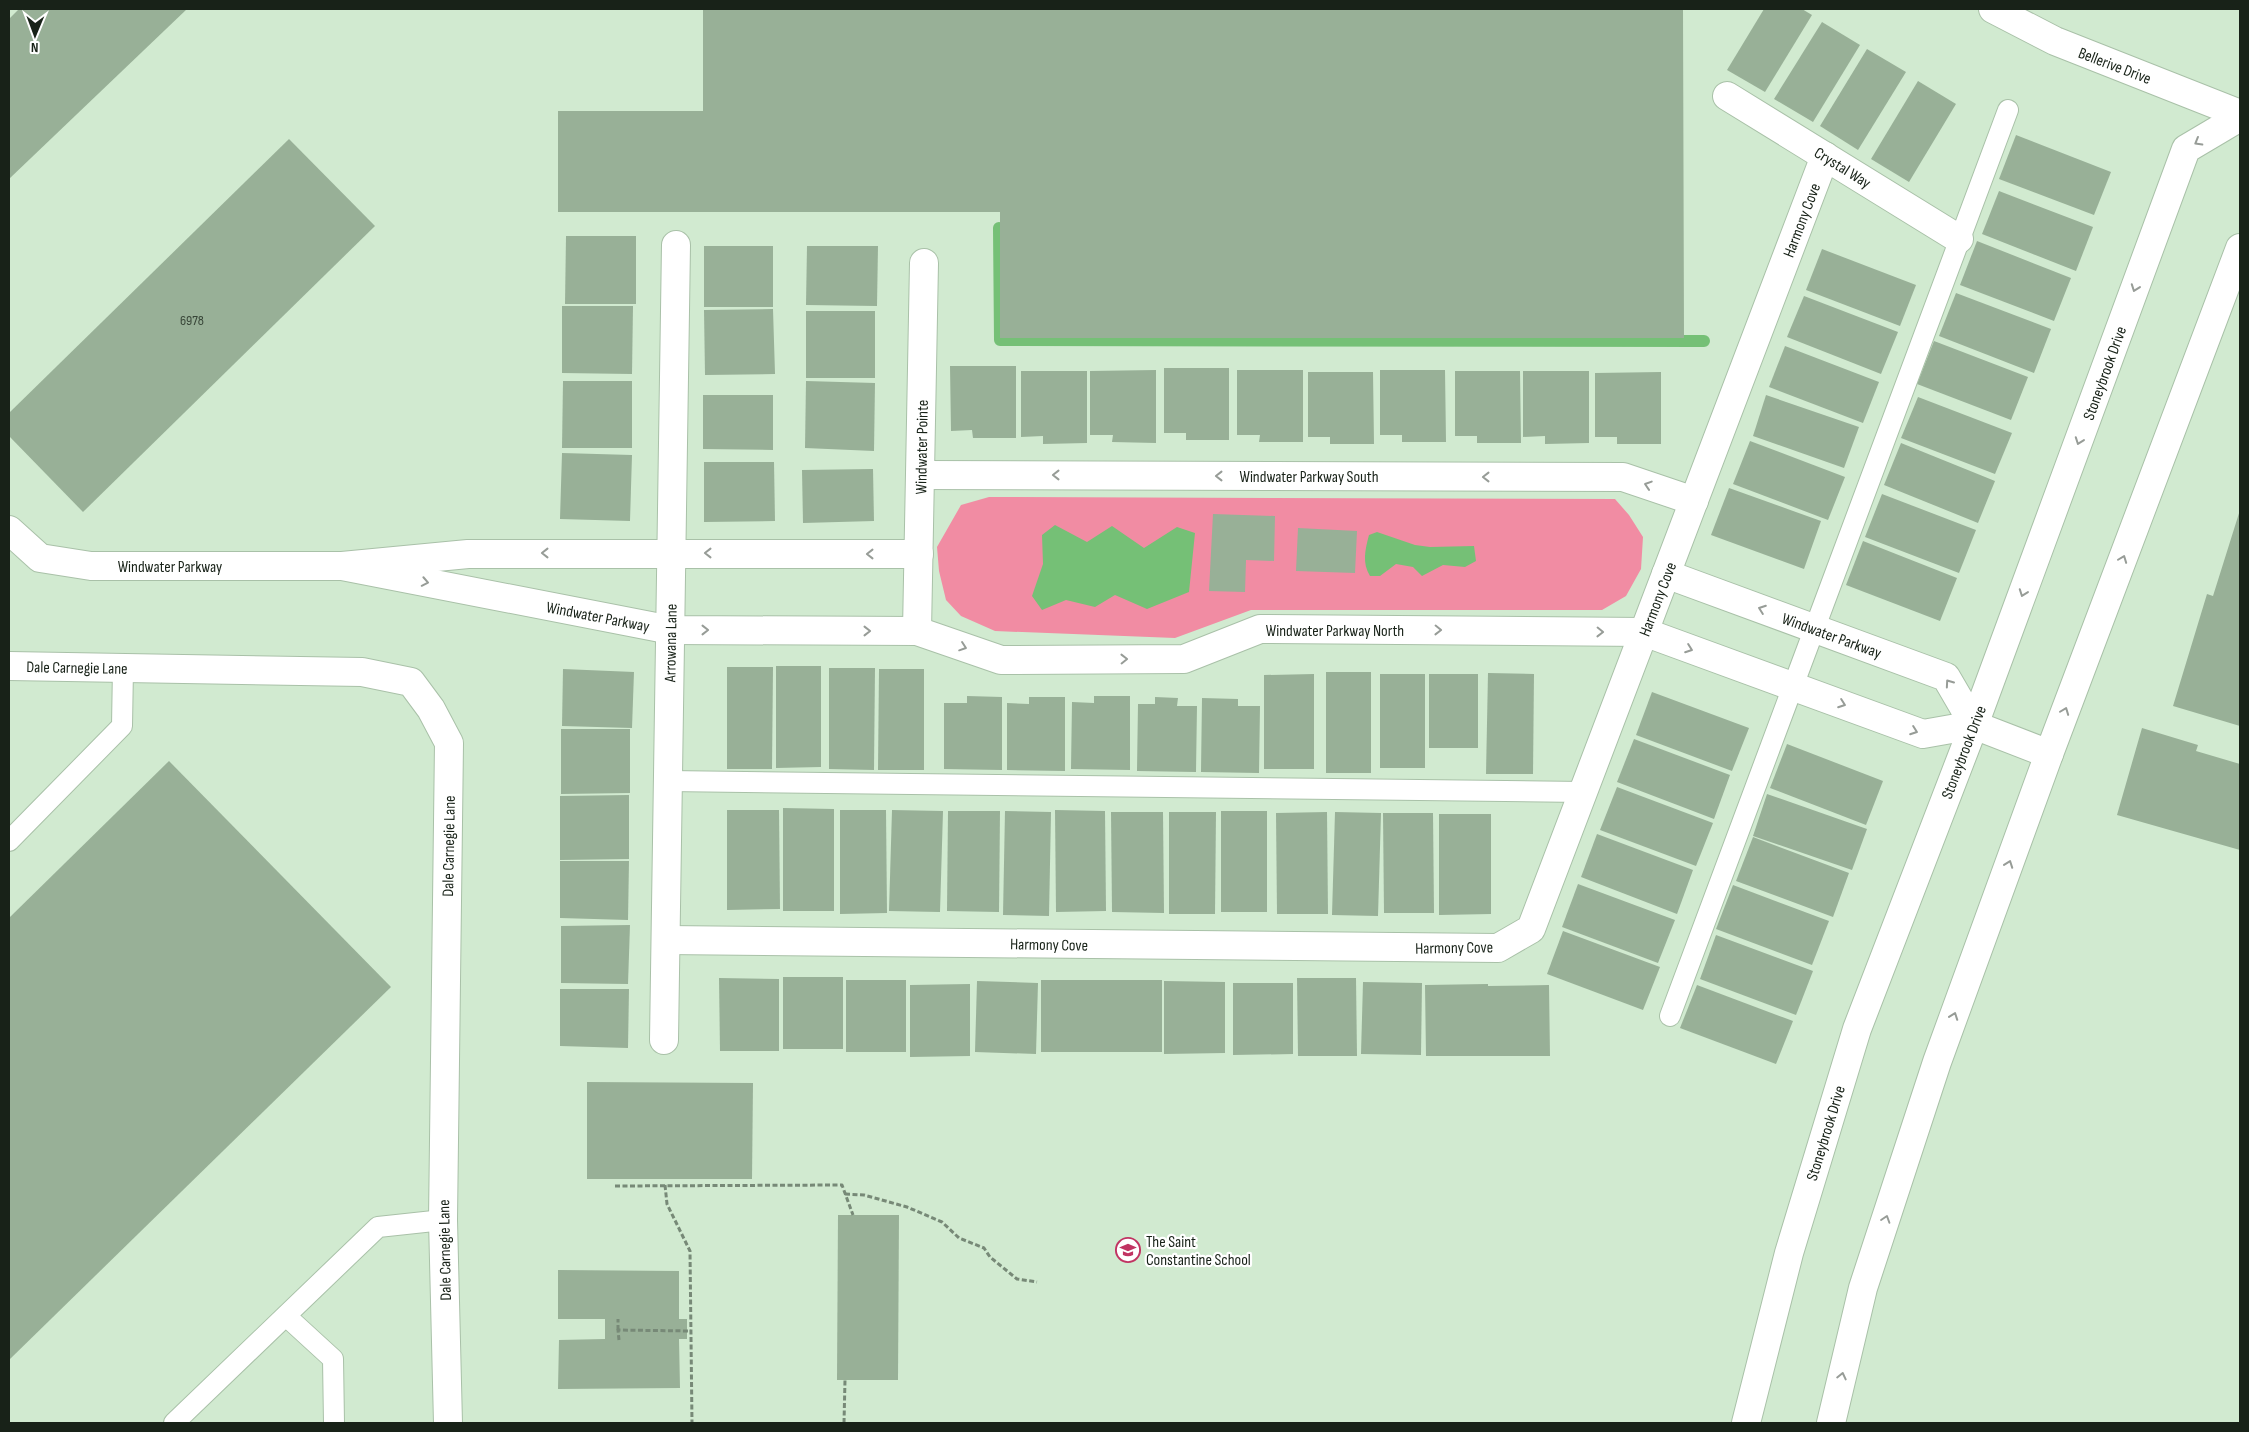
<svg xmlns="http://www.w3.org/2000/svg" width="2249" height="1432" viewBox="0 0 2249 1432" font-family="'Sofia Sans Condensed',sans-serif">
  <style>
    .green { fill: #f18ca3 }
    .water { fill: #75c076 }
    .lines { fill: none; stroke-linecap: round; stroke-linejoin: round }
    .stream { stroke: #75c076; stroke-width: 12 }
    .building { fill: #98b097 }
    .lane-casing { stroke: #a9c1a8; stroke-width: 22 }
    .street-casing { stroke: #a9c1a8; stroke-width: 30 }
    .path { stroke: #778977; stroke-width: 3; stroke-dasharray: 5 2.5; stroke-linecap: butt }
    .lane { stroke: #fff; stroke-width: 20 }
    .street { stroke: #fff; stroke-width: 28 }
    .oneway { stroke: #979c97 }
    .labels { text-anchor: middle; stroke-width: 4.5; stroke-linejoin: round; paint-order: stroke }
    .number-label { font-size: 14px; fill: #384638 }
    .street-label { font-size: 16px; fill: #182218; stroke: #fff }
    .poi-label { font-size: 16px; fill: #182218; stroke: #fff; text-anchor: start }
  </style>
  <rect width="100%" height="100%" fill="#d1ead0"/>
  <path class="green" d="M989,497L1615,499L1629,515L1643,537L1641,569L1626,596L1602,610H1251L1175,638L995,631L961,616L946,600L939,571L937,547L961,505Z"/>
  <g class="water">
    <path d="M1055,525L1087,542L1112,526L1144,548L1177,527L1195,533L1189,592L1147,609L1115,595L1095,607L1066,600L1042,610L1032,596L1043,564L1042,535Z"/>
    <path d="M1377,532L1415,545L1430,547L1474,546L1476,561L1465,567L1443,565L1422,576L1413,567L1396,564L1380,576H1370C1362,563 1365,550 1369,535Z"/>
  </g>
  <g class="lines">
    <path class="stream" d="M999,228L1000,340L1704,341"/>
  </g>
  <g class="building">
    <path d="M19,9H187L9,179V19Z"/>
    <path d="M703,9H1683L1684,338H1000V212H558V111H703Z"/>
    <path d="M1764,9H1802L1812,15L1765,92L1727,70Z"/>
    <path d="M1822,22L1860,45L1813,122L1774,99Z"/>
    <path d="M1867,49L1906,72L1858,150L1820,126Z"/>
    <path d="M1918,81L1956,104L1909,182L1871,159Z"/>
    <path d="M2016,135L2111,172L2094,215L1999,179Z"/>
    <path d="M289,139L375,226L83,512L9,436V413Z"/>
    <path d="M1999,191L2093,227L2076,271L1982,234Z"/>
    <path d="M566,236H636V304H565Z"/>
    <path d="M1977,241L2071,278L2054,321L1960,285Z"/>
    <rect x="704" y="246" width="69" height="61"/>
    <path d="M807,246H878L877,306L806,305Z"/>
    <path d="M1822,249L1916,285L1900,326L1806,290Z"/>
    <path d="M1956,293L2051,329L2034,373L1939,336Z"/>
    <path d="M1804,296L1898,332L1881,374L1787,337Z"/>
    <path d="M562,306H633L632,374L562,373Z"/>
    <path d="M773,309L775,374L705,375L704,310Z"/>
    <rect x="806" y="311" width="69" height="67"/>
    <path d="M1934,341L2028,377L2011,420L1917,384Z"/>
    <path d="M1785,346L1879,382L1863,423L1769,387Z"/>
    <path d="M950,366H1016V438H973L972,430L951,431Z"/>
    <path d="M1164,368H1229V440H1186V433H1164Z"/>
    <path d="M1156,370V443L1112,442L1113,435H1090V371Z"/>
    <path d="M1237,370H1303V442H1259L1260,435H1237Z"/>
    <path d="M1380,370H1445L1446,442H1402V435H1380Z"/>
    <path d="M1021,371H1087V443L1043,444V436L1021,437Z"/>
    <path d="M1455,371H1520L1521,443H1477V436H1455Z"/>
    <path d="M1523,371H1589V443L1545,444V436L1523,437Z"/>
    <path d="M1308,372H1373L1374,444H1330V437H1308Z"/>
    <path d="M1661,372V444H1617V437H1595V373Z"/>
    <path d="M563,381H632V448H562Z"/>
    <path d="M806,381L875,383L874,451L805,448Z"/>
    <path d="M703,395H773V450L703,449Z"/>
    <path d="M1766,395L1859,427L1844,468L1753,436Z"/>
    <path d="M1918,397L2012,433L1995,474L1901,438Z"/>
    <path d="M1750,441L1845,477L1828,520L1733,484Z"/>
    <path d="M1901,443L1995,481L1978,523L1884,485Z"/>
    <path d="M562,453L632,455L630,521L560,519Z"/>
    <path d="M704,462H774L775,521L704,522Z"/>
    <path d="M873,469L874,521L803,523L802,470Z"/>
    <path d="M1729,488L1821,521L1804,569L1711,535Z"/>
    <path d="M1882,494L1976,530L1959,573L1865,537Z"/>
    <path d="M2240,510V726L2173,706L2207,594L2213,596Z"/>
    <path d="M1213,514L1275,516L1274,561L1246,560L1245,592L1209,591Z"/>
    <path d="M1298,528L1357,531L1355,573L1296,571Z"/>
    <path d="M1863,541L1957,578L1940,621L1846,585Z"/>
    <path d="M776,666H821V767L776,768Z"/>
    <path d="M727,667H773L772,769H727Z"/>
    <path d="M829,668H875L874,770L829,769Z"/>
    <path d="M563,669L634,672L632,728L562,726Z"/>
    <path d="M879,669H924V770H878Z"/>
    <rect x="1326" y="672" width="45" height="101"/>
    <path d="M1488,673L1534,674L1533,774H1486Z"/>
    <path d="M1314,674V769H1264V675Z"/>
    <rect x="1380" y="674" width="45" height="94"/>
    <rect x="1429" y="674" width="49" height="74"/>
    <path d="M1652,692L1749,728L1732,771L1636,735Z"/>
    <path d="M967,696L1002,697V770L944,769V703H967Z"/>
    <path d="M1094,696H1130V770L1071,769L1072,702L1094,703Z"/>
    <path d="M1029,697H1065V771L1007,770V703L1029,704Z"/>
    <path d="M1155,697L1178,698L1177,706H1197L1196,772L1137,771L1138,704H1155Z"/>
    <path d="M1202,698L1238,699V706H1260L1259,773L1201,772Z"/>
    <path d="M2142,728L2198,745L2196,751L2240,764V850L2117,815Z"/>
    <path d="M561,729H630V793L561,794Z"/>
    <path d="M1634,739L1730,775L1714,819L1617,782Z"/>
    <path d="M1787,744L1883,781L1866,825L1770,788Z"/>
    <path d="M169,761L391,987L9,1360V918Z"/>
    <path d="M1617,787L1713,823L1696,866L1600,830Z"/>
    <path d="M1767,794L1867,829L1852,870L1753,836Z"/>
    <path d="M629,795V859L560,860V796Z"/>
    <path d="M783,808L834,809V911H783Z"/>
    <path d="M727,810H779L780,909L727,910Z"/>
    <path d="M840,810H886L887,913L840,914Z"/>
    <path d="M892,810L943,811L940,912L889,911Z"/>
    <path d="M1055,810L1105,811L1106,911L1056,912Z"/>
    <path d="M948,811H1000L999,912L947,911Z"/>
    <path d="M1005,811L1051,812L1049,916L1003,915Z"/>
    <rect x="1221" y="811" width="46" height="101"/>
    <path d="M1111,812H1163L1164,913L1112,912Z"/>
    <path d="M1169,812H1216L1215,914H1169Z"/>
    <path d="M1327,812L1328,914H1277L1276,813Z"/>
    <path d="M1335,812L1381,813L1378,916L1332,915Z"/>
    <path d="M1383,813H1433L1434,913H1384Z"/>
    <path d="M1439,814H1491V914L1439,915Z"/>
    <path d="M1597,834L1693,870L1677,914L1581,877Z"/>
    <path d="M1753,837L1849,873L1833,917L1736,881Z"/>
    <path d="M560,861H629L628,920L560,918Z"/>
    <path d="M1578,884L1675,920L1658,963L1562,927Z"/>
    <path d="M1733,885L1829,921L1812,965L1716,929Z"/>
    <path d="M630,925L628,984L561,983V926Z"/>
    <path d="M1563,931L1660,967L1643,1010L1547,974Z"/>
    <path d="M1716,935L1813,971L1796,1015L1700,979Z"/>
    <rect x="783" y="977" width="60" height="72"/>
    <path d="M719,978L779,979V1051H720Z"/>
    <path d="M1297,978H1356L1357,1056H1298Z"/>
    <rect x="846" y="980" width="60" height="72"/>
    <rect x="1041" y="980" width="121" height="72"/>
    <path d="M977,981L1038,983L1036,1054L975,1052Z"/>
    <path d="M1164,981L1225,982V1053L1164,1054Z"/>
    <path d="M1363,982L1422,983L1421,1055L1361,1054Z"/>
    <path d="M1233,983H1293V1054L1233,1055Z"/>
    <path d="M970,984V1056L910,1057V985Z"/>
    <path d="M1488,984V986L1549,985L1550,1056H1426L1425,985Z"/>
    <path d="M1697,985L1793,1021L1776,1064L1680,1028Z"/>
    <path d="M560,989H629L628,1048L560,1046Z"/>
    <path d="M587,1082L753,1083L752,1179H587Z"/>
    <path d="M838,1215H899L898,1380H837Z"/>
    <path d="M558,1270L679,1271V1319H687V1339H679L680,1388L558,1389L559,1340L605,1339V1319H558Z"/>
  </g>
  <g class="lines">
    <defs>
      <g id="lane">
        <path d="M668,781L1583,792"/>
        <path d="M9,841L122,726L123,668"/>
        <path d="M1670,1016L2008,110"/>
        <path d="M286,1316L333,1359L334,1423"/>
        <path d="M174,1423L378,1227L443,1220"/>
      </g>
      <g id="street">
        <path d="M1993,9L2055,41L2240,114"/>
        <path d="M1727,96L1959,239"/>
        <path d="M921,475L1623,477L1694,501"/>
        <path d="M9,530L40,558L91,566H342L468,554H919"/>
        <path d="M342,566L671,630L917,631L1001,660L1184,659L1260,629L1644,632L1923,734L1974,725L2049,754"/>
        <path d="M1666,574L1946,677L1974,725"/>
        <path d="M917,631L924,263"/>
        <path d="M9,666L362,672L411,682L431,709L449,743L443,1220L448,1423"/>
        <path d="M666,940L1498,948L1531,929L1825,156"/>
        <path d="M664,1040L676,245"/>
        <path d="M1746,1423L1789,1253L1857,1029L1974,725L2186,149L2240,117"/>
        <path d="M1831,1423L1863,1288L1937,1062L2049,754L2240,248"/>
      </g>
    </defs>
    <use href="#lane" class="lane-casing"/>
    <use href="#street" class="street-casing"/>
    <g class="path">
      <path d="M665,1185L667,1204L690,1251L692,1423"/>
      <path d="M615,1186L842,1185L853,1215"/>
      <path d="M845,1194L864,1195L907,1207L942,1222L959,1238L984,1248L990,1257L1017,1279L1037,1282"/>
      <path d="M618,1330V1319"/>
      <path d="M619,1340L618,1330L691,1331"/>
      <path d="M844,1423L845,1380"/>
    </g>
    <use href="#lane" class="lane"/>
    <use href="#street" class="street"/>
  </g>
  <defs><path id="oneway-chevron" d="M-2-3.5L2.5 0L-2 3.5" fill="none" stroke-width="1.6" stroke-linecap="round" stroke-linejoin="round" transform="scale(1.25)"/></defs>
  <g class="oneway">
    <use href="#oneway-chevron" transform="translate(2198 142) rotate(150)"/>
    <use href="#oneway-chevron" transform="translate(2135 288) rotate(110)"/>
    <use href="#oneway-chevron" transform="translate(2079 441) rotate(110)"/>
    <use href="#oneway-chevron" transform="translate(1056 475) rotate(-180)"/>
    <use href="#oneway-chevron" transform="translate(1219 476) rotate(-180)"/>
    <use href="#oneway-chevron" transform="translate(1486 477) rotate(-180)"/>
    <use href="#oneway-chevron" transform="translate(1648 485) rotate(-162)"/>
    <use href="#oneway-chevron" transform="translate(545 553) rotate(180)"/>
    <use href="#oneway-chevron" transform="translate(708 553) rotate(-180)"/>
    <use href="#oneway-chevron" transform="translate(870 554) rotate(-180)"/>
    <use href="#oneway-chevron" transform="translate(2123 559) rotate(-69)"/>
    <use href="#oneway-chevron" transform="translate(425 582) rotate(11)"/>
    <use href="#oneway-chevron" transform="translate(2023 593) rotate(110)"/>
    <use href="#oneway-chevron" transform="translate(1762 609) rotate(-160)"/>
    <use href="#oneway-chevron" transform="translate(705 630)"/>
    <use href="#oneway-chevron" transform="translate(1438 630) rotate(1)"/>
    <use href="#oneway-chevron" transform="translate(867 631)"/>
    <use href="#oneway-chevron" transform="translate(1600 632) rotate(1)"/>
    <use href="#oneway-chevron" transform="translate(963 647) rotate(19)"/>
    <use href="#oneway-chevron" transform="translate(1689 649) rotate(20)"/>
    <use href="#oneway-chevron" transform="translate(1124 659) rotate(-1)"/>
    <use href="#oneway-chevron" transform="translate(1949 683) rotate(-125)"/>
    <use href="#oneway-chevron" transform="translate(1842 704) rotate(20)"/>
    <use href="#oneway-chevron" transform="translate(2065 711) rotate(-69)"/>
    <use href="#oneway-chevron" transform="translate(1914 731) rotate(20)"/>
    <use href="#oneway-chevron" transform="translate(2009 864) rotate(-70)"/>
    <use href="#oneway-chevron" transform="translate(1954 1016) rotate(-70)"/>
    <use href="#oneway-chevron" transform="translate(1886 1219) rotate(-72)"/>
    <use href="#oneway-chevron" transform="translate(1842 1376) rotate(-77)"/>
  </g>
  <defs>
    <symbol id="school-ring" viewBox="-11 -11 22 22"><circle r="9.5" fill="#fff" stroke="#c13362" stroke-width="1.5"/><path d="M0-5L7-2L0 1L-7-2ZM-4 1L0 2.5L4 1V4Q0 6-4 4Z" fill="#c13362"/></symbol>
  </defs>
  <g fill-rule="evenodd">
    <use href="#school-ring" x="1114" y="1236" width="28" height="28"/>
  </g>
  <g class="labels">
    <g class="number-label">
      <text x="192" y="325">6978</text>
    </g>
    <g class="street-label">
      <text transform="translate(2115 65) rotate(21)" y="6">Bellerive Drive</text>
      <text transform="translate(1843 167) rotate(32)" y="6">Crystal Way</text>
      <text transform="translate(1801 220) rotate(-69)" y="6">Harmony Cove</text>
      <text transform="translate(2104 373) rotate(-70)" y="6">Stoneybrook Drive</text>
      <text transform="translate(921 447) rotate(-89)" y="6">Windwater Pointe</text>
      <text x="1309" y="482">Windwater Parkway South</text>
      <text x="170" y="572">Windwater Parkway</text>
      <text transform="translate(1657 599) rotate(-69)" y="6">Harmony Cove</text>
      <text transform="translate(598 616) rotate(11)" y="6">Windwater Parkway</text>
      <text x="1335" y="636">Windwater Parkway North</text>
      <text transform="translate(1832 635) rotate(20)" y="6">Windwater Parkway</text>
      <text transform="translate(670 643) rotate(-89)" y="6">Arrowana Lane</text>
      <text transform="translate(77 667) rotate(1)" y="6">Dale Carnegie Lane</text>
      <text transform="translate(1963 752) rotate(-69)" y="6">Stoneybrook Drive</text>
      <text transform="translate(448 846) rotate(-89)" y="6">Dale Carnegie Lane</text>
      <text transform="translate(1049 944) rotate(1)" y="6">Harmony Cove</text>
      <text transform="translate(1454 947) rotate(-1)" y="6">Harmony Cove</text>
      <text transform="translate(1825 1133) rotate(-73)" y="6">Stoneybrook Drive</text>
      <text transform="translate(444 1250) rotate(-91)" y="6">Dale Carnegie Lane</text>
    </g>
    <g class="poi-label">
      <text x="1146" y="1247">The Saint<tspan x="1146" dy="18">Constantine School</tspan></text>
    </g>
  </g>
  <rect width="2249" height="1432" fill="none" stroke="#182218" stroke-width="20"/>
  <g transform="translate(35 35) rotate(181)" stroke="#ffffff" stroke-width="4" paint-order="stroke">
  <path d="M0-4L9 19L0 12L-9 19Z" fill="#182218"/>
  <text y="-8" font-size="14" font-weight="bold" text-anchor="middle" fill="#182218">N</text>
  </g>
</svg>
